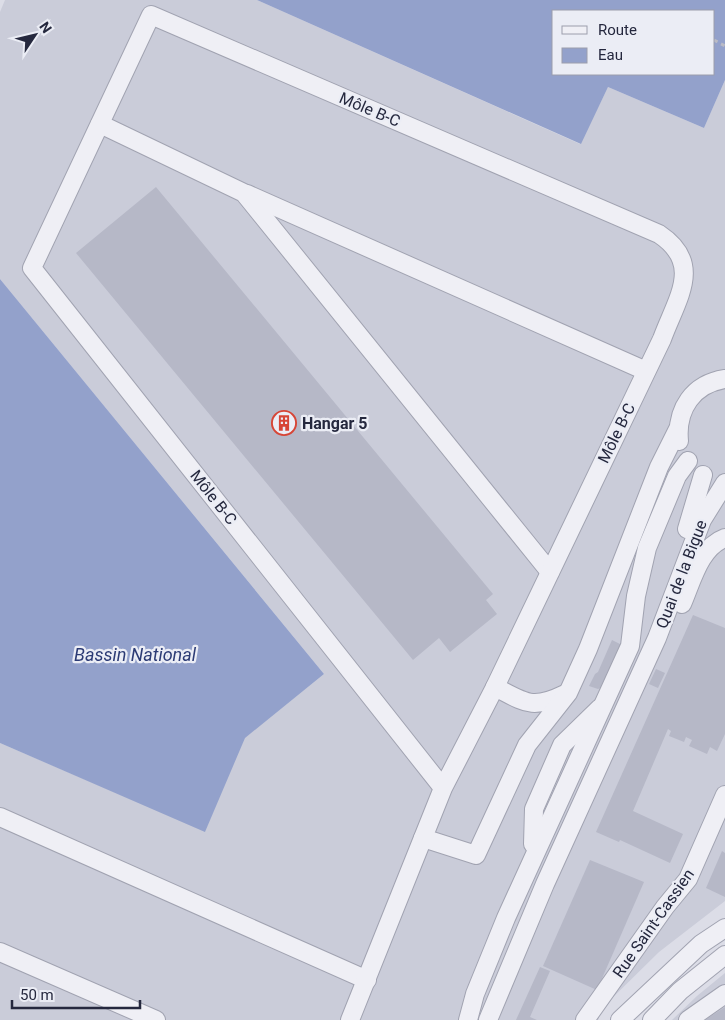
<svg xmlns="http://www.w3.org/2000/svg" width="725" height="1020" viewBox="0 0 725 1020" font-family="Roboto,sans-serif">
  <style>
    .built { fill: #caccd9 }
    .water { fill: #93a1cb; fill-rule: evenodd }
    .building { fill: #b6b8c7 }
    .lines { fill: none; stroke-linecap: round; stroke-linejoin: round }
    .minor-casing { stroke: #a1a3b1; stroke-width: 20 }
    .path { stroke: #babbc5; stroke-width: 3; stroke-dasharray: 4 4; stroke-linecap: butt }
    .minor { stroke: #efeff5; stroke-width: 18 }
    .labels { text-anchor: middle; stroke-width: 4.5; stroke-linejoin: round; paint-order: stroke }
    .street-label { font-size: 16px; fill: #25283e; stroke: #ebedf5 }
    .poi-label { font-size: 16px; font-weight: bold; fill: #25283e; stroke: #ebedf5; text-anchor: start }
    .water-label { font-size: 18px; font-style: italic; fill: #2c3b75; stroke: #ebedf5 }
  </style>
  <rect width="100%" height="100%" fill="#dcdde7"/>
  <g class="built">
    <path d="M5,0H257L580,144L608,87L704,128L725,80V901L659,952L596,1014L599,1018L598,1020H0V743L205,831L244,738L324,674L0,279V12Z"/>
    <path d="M725,973V1020H672L697,996Z"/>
  </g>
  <g class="water">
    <path d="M257,0H725V80L704,128L608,87L581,144ZM554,11H714V74H554Z"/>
    <path d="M0,279L324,674L245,738L205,832L0,743Z"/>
  </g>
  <g class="building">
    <path d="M156,187L493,594L486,600L497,614L450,652L439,638L413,660L76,253Z"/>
    <path d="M693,615L725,628V734L717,751L710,747L707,754L689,746L692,740L686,737L684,742L669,736L671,731L668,729L633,811L683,834L670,863L620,840L619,842L596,832Z"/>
    <path d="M612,640L622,645L603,687L598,689L589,686L595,674L598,672Z"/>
    <path d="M656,669L665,673L658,688L649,684Z"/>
    <path d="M722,851L725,853V897L706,888Z"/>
    <path d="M590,860L644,882L597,990L543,966Z"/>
    <path d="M540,967L550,971L530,1017L537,1020H516Z"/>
    <path d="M725,1007V1020H705Z"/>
  </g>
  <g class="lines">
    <defs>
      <g id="minor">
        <path d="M100,124L244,193L550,572"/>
        <path d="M247,194L646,371"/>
        <path d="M679,441C676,409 693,384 725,379"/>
        <path d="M687,529L703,475"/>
        <path d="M682,604C692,581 700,547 725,538"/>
        <path d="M495,687C526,703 532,710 565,694"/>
        <path d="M0,817L367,980"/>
        <path d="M423,838L476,855L527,745L568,693L588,649L659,467L678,429"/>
        <path d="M533,844L534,809L562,745L600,708"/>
        <path d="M0,952L156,1020"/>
        <path d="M350,1020L443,788L495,687L662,339C677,298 704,264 659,234L151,15L32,268L443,788"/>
        <path d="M468,1020L475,994L506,918L630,646L636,596L647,548L677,476L688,461"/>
        <path d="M488,1020L545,884L657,638L702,520L725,483"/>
        <path d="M585,1020L665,907L688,879L725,795"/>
        <path d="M620,1020L701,944L725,928"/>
        <path d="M652,1020L680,991L725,955"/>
        <path d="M688,1020L725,994"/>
      </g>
    </defs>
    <use href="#minor" class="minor-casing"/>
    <path class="path" d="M714,40L725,46"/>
    <use href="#minor" class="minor"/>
  </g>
  <defs>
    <symbol id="building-ring" viewBox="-11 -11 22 22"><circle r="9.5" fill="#ebedf5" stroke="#d74536" stroke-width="1.5"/><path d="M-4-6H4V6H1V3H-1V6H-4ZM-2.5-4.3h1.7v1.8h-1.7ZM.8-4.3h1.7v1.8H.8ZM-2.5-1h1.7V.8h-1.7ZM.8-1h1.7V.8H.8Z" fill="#d74536"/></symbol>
  </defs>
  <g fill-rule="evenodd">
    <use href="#building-ring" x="270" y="409" width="28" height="28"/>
  </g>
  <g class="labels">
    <g class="street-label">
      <text transform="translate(370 109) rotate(23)" y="6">Môle B-C</text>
      <text transform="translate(616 433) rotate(-64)" y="6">Môle B-C</text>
      <text transform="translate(214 497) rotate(52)" y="6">Môle B-C</text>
      <text transform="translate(681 574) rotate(-69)" y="6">Quai de la Bigue</text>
      <text transform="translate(653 923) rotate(-55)" y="6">Rue Saint-Cassien</text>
    </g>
    <g class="poi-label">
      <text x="302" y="429">Hangar 5</text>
    </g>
    <g class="water-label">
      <text x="135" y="661">Bassin National</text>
    </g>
  </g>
  <rect x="552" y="10" width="162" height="65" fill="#ebedf5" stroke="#9c9eac"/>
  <rect x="562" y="26" width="25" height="8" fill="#efeff5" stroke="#9c9eac"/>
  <text x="598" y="35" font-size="15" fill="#25283e">Route</text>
  <rect x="562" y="48" width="25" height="15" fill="#93a1cb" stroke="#9c9eac"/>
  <text x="598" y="60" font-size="15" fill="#25283e">Eau</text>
  <g transform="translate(35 35) rotate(55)" stroke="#ebedf5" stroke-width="4" paint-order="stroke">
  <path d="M0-4L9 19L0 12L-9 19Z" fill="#25283e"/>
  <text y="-8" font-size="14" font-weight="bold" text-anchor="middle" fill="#25283e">N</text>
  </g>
  <path d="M12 1000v8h128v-8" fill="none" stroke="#25283e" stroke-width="2.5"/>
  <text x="20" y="1000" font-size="15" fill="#25283e" stroke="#ebedf5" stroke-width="4" paint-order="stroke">50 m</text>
</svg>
